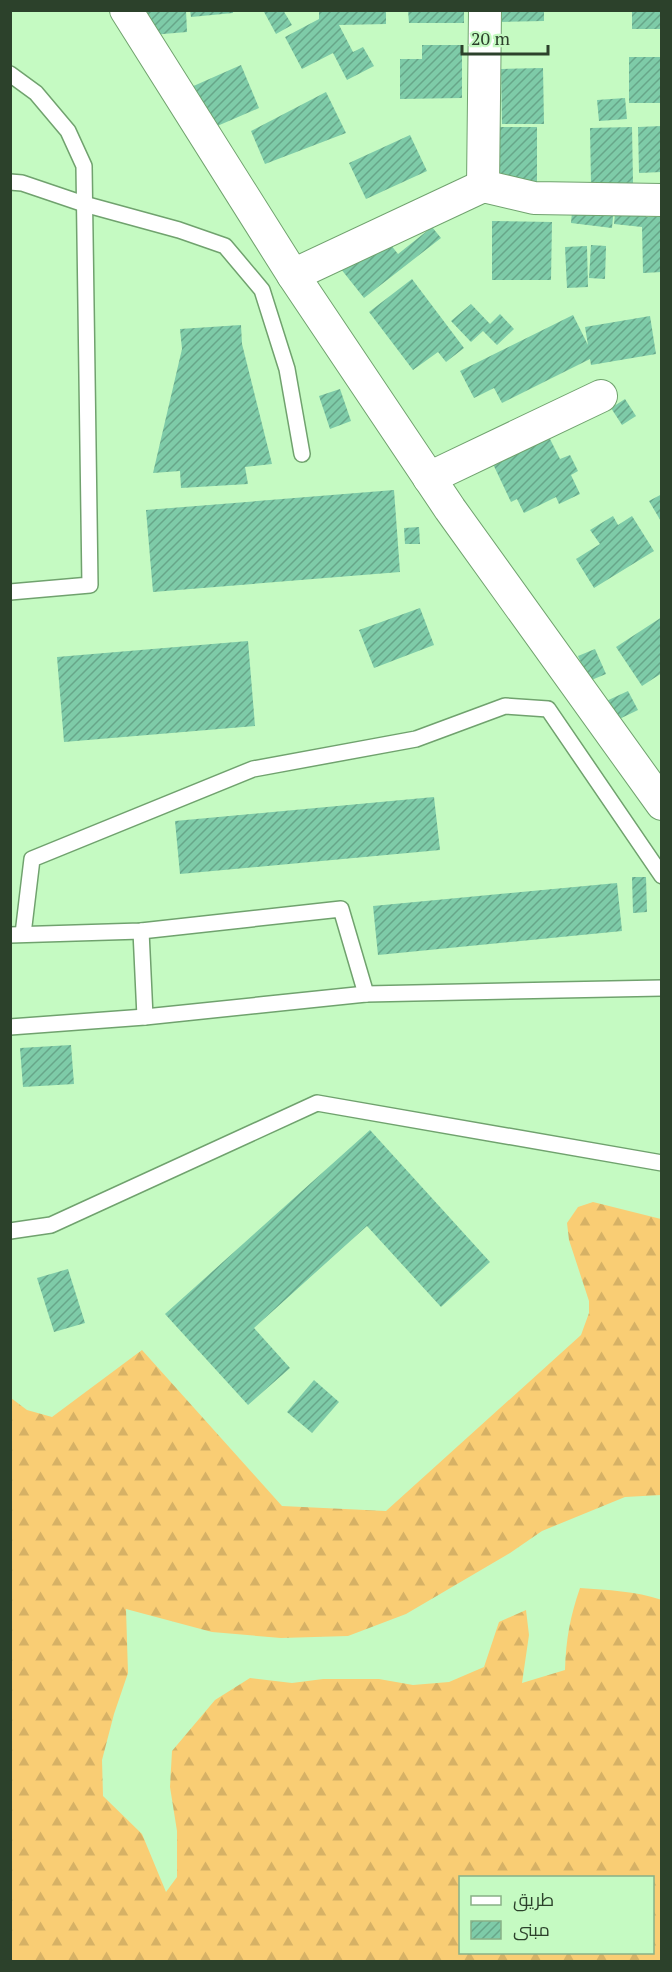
<svg xmlns="http://www.w3.org/2000/svg" width="672" height="1972" viewBox="0 0 672 1972" font-family="'PT Serif',Cairo,serif">
  <style>
    .forest { fill: url(#forest-firs); fill-rule: evenodd }
    .building { fill: url(#building-hatch) }
    .lines { fill: none; stroke-linecap: round; stroke-linejoin: round }
    .lane-casing { stroke: #70a26e; stroke-width: 18 }
    .street-casing { stroke: #70a26e; stroke-width: 34 }
    .lane { stroke: #fff; stroke-width: 15 }
    .street { stroke: #fff; stroke-width: 32 }
  </style>
  <defs>
    <pattern id="forest-firs" width="22" height="20" patternUnits="userSpaceOnUse" patternTransform="scale(1.5)"><rect width="22" height="20" fill="#f9cd74"/><path d="M5 1l3.5 6h-7zM16 11l3.5 6h-7z" fill="#d6b165"/></pattern>
    <pattern id="building-hatch" width="6" height="6" patternUnits="userSpaceOnUse" patternTransform="scale(1.5)"><rect width="6" height="6" fill="#7ecba8"/><path d="M-1 1l2-2M0 6l6-6M5 7l2-2" fill="none" stroke="#67a689"/></pattern>
  </defs>
  <rect width="100%" height="100%" fill="#c5fac2"/>
  <path class="forest" d="M593,1202L661,1219V1495L625,1497L542,1531L510,1553L406,1614L348,1636L281,1638L212,1632L126,1609L128,1673L114,1714L102,1760L103,1796L142,1834L166,1892L177,1877V1831L170,1787L172,1751L215,1700L250,1678L292,1683L323,1679H379L413,1685L449,1682L484,1667L499,1622L526,1610L529,1635L522,1683L565,1670C566,1639 570,1617 580,1588C608,1590 635,1591 662,1600L661,1961H11V1398L27,1410L52,1417L142,1350L282,1506L386,1511L581,1335L589,1313V1301L569,1240L567,1223L578,1207ZM460,1878H652V1952H460Z"/>
  <g class="building">
    <path d="M135,10H186L187,32L151,35Z"/>
    <path d="M190,10H233V13L191,17Z"/>
    <path d="M263,10H283L292,25L276,34Z"/>
    <path d="M319,10H386V24L339,25L353,52L363,47L374,66L347,80L333,53L302,69L285,37L319,19Z"/>
    <path d="M408,10H464V23H409Z"/>
    <path d="M502,10H544V21L502,22Z"/>
    <rect x="632" y="10" width="30" height="19"/>
    <path d="M422,45H462V98L400,99V59H422Z"/>
    <rect x="629" y="57" width="33" height="46"/>
    <path d="M241,65L259,108L208,130L189,88Z"/>
    <path d="M543,68L544,124H502L501,69Z"/>
    <path d="M326,92L346,133L265,164L251,131Z"/>
    <path d="M625,98L627,119L599,121L597,100Z"/>
    <path d="M662,126V172L639,173L638,127Z"/>
    <path d="M495,127H537V182H496Z"/>
    <path d="M632,127L633,183L649,185L646,217H662V272L643,273L642,227L614,224L618,183L591,184L590,128Z"/>
    <path d="M410,135L427,171L366,199L349,163Z"/>
    <path d="M574,190L615,195L612,228L571,223Z"/>
    <path d="M492,221L552,222L551,280H492Z"/>
    <path d="M375,225L398,254L432,227L441,238L364,298L333,259Z"/>
    <path d="M591,245L606,246L605,279L589,278Z"/>
    <path d="M587,246L588,287L567,288L565,247Z"/>
    <path d="M412,279L464,348L446,362L438,352L413,370L369,312Z"/>
    <path d="M471,304L490,324L500,314L514,329L497,345L483,331L471,342L451,321Z"/>
    <path d="M573,315L588,345L585,327L650,316L656,354L591,365L590,359L502,403L494,388L474,398L460,371Z"/>
    <path d="M241,325L242,344L272,464L245,467L248,484L181,488L180,471L153,473L182,349L180,329Z"/>
    <path d="M340,389L351,421L330,429L319,396Z"/>
    <path d="M625,399L636,416L622,425L611,408Z"/>
    <path d="M549,437L560,459L570,455L578,471L571,475L580,494L559,504L556,497L524,513L517,499L511,502L493,464Z"/>
    <path d="M394,490L400,572L153,592L146,510Z"/>
    <path d="M662,494V523L649,501Z"/>
    <path d="M613,516L618,525L632,516L654,551L594,588L576,559L600,544L590,530Z"/>
    <path d="M419,527L420,544H405L404,528Z"/>
    <path d="M420,608L434,645L374,668L359,630Z"/>
    <path d="M662,617V673L642,686L616,647Z"/>
    <path d="M248,641L255,726L64,742L57,657Z"/>
    <path d="M595,649L606,674L589,681L578,656Z"/>
    <path d="M628,691L638,710L611,723L602,703Z"/>
    <path d="M434,797L440,850L180,874L175,821Z"/>
    <path d="M632,877H646L647,912L633,913Z"/>
    <path d="M617,883L622,931L378,955L373,906Z"/>
    <path d="M71,1045L74,1084L23,1087L20,1048Z"/>
    <path d="M370,1130L490,1262L441,1307L367,1226L254,1328L290,1368L248,1405L165,1314Z"/>
    <path d="M68,1269L85,1323L54,1332L37,1278Z"/>
    <path d="M314,1380L339,1402L312,1433L287,1412Z"/>
  </g>
  <g class="lines">
    <defs>
      <g id="lane">
        <path d="M10,74L36,93L68,131L84,166L90,585L10,592"/>
        <path d="M10,182L22,183L84,204L179,230L225,246L262,290L287,369L302,454"/>
        <path d="M141,931L145,1017"/>
        <path d="M23,934L32,859L253,769L416,739L505,706L548,709L662,876"/>
        <path d="M10,935L141,931L341,909L366,994"/>
        <path d="M10,1027L145,1017L366,994L662,988"/>
        <path d="M10,1231L51,1225L317,1103L662,1163"/>
      </g>
      <g id="street">
        <path d="M126,10L293,275L450,509L662,804"/>
        <path d="M483,186L485,10"/>
        <path d="M293,275L483,186L534,198L662,200"/>
        <path d="M429,478L601,396"/>
      </g>
    </defs>
    <use href="#lane" class="lane-casing"/>
    <use href="#street" class="street-casing"/>
    <use href="#lane" class="lane"/>
    <use href="#street" class="street"/>
  </g>
  <rect width="672" height="1972" fill="none" stroke="#2c412b" stroke-width="24"/>
  <rect x="459" y="1876" width="195" height="78" fill="#c5fac2" stroke="#88b086" stroke-width="1.5"/>
  <rect x="471" y="1896" width="30" height="9" fill="#ffffff" stroke="#88b086" stroke-width="1.5"/>
  <text x="513" y="1906" font-size="18" fill="#2c412b">طريق</text>
  <rect x="471" y="1921" width="30" height="18" fill="url(#building-hatch)" stroke="#88b086" stroke-width="1.5"/>
  <text x="513" y="1936" font-size="18" fill="#2c412b">مبنى</text>
  <path d="M462 45v9h86v-9" fill="none" stroke="#2c412b" stroke-width="3"/>
  <text x="471" y="45" font-size="18" fill="#2c412b" stroke="#c5fac2" stroke-width="4.5" paint-order="stroke">20 m</text>
</svg>
